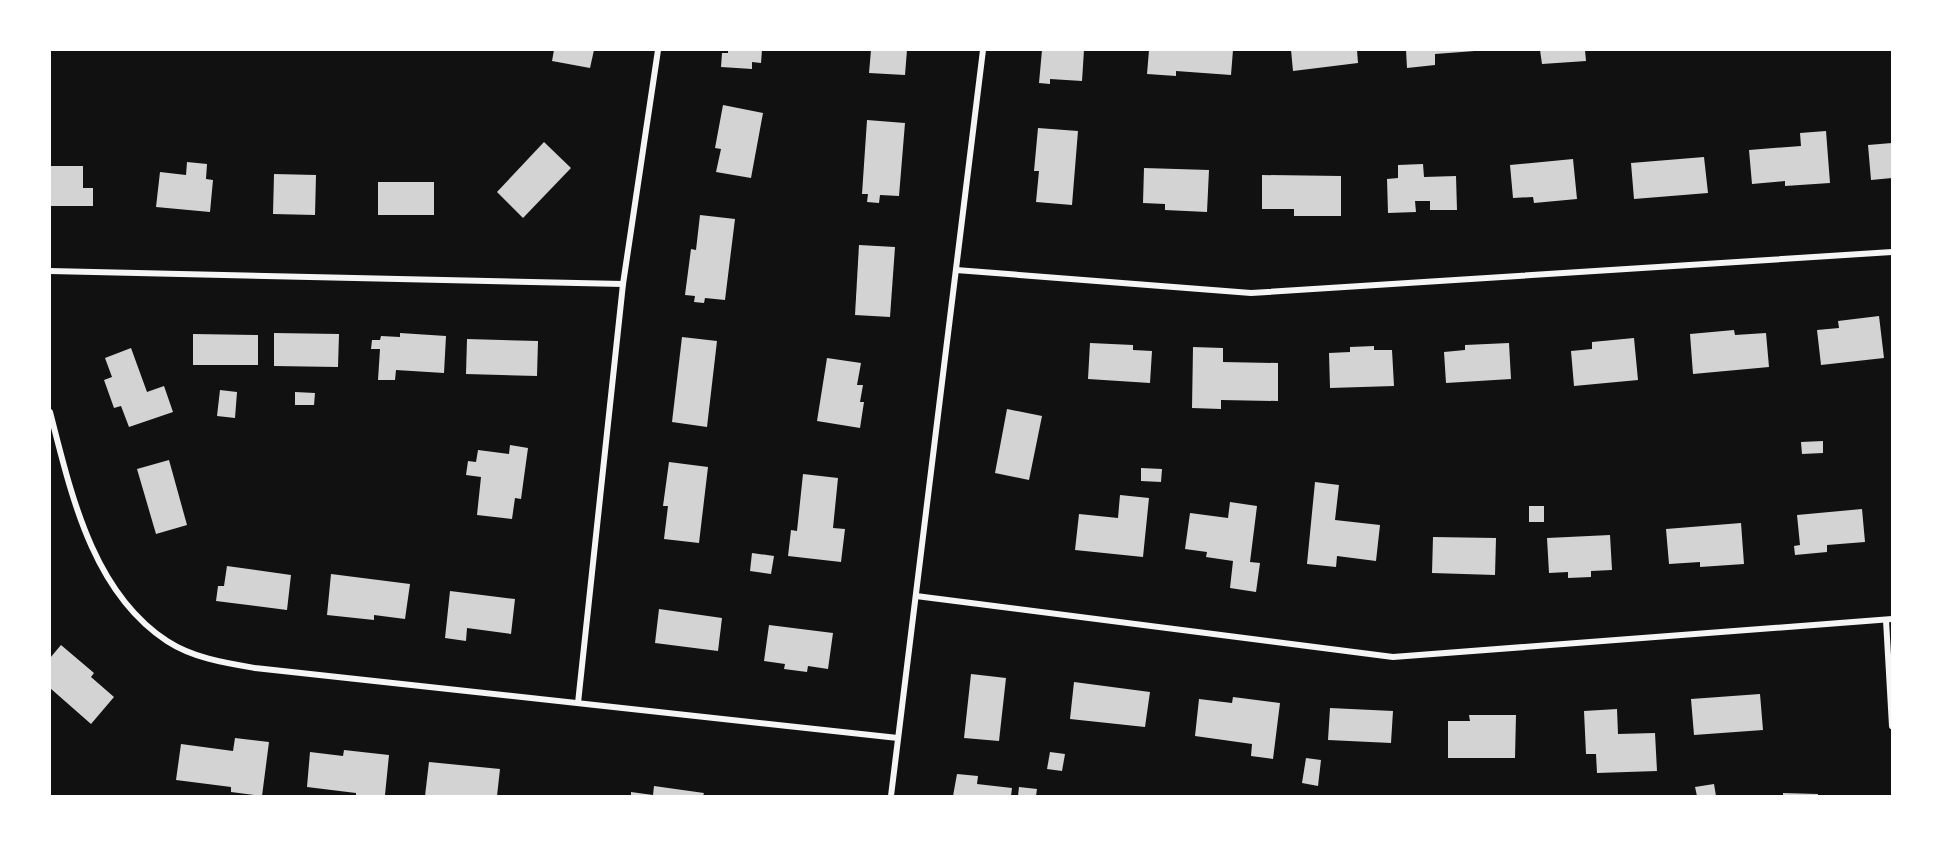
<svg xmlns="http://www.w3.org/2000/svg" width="1942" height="846" viewBox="0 0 1942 846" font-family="'PT Sans Narrow',sans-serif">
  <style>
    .building { fill: #d3d3d3 }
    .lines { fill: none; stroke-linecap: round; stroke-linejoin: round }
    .minor { stroke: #f5f5f5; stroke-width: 6 }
  </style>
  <rect width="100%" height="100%" fill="#111"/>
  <g class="building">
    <path d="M554,50H594L590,68L552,61Z"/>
    <path d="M728,50H762L761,63L752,62V69L721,67L722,53H728Z"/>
    <path d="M871,50H907L905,75L869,73Z"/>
    <path d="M1042,50H1084L1082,81L1050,79V84L1039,83Z"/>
    <path d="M1149,50H1233L1231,75L1176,71V76L1147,74Z"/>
    <path d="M1291,50H1357L1358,63L1293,71Z"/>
    <path d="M1406,50H1475V51L1435,54V65L1407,68Z"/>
    <path d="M1540,50H1585L1586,61L1542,64Z"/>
    <path d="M723,105L763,113L751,178L716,172L721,149L715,148Z"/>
    <path d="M867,120L905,123L899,196L880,195L879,203L867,202L868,194H862Z"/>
    <path d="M1038,128L1078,131L1072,205L1036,202L1039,171H1034Z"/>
    <path d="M1826,131L1830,183L1785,186V181L1752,184L1749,150L1801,146L1800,133Z"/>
    <path d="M544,142L571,168L523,218L497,192Z"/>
    <path d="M1892,143V178L1871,180L1868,145Z"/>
    <path d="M1704,157L1708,193L1634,199L1631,163Z"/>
    <path d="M1573,159L1577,199L1534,203L1533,197L1513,198L1510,165Z"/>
    <path d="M187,162L207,164L206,179L213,180L210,212L156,207L160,172L186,175Z"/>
    <path d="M1423,164L1424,177L1456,176L1457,210H1430V201H1415L1416,212L1388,213L1387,179L1398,178V165Z"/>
    <path d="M50,166H83V188H93V206H50Z"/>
    <path d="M1144,168L1209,170L1207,212L1165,210V204L1143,203Z"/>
    <path d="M274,174L316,175L315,215L273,214Z"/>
    <path d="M1262,175L1341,176V216H1294V209H1262Z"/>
    <rect x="378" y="182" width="56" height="33"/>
    <path d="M700,215L735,219L725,300L705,298L704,303L694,302L695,296L685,295L691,249L696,250Z"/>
    <path d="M859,245L895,247L890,317L855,315Z"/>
    <path d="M1879,316L1884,358L1821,365L1817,330L1839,328L1838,321Z"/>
    <path d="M1734,330L1735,335L1766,333L1769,367L1693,374L1690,334Z"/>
    <path d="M274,333L339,334L338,367L274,366Z"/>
    <path d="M400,333L446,336L444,373L396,370L395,380H378L380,349H371L372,340H380L381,336L400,337Z"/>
    <path d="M193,334L258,335V365H193Z"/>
    <path d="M682,337L717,341L707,427L672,422Z"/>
    <path d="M1634,338L1638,380L1574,386L1571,351L1592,349V342Z"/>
    <path d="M467,339L538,341L537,376L466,374Z"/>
    <path d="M1090,343L1133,345V350L1152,351L1150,383L1088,379Z"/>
    <path d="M1509,343L1511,379L1446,383L1444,352L1465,350V345Z"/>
    <path d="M1374,346V350H1392L1394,386L1330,388L1329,353L1350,352V347Z"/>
    <path d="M1193,347L1223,348V362L1278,363V401L1221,400V409L1192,408Z"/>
    <path d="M131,348L147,392L164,386L173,412L129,427L121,406L114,408L104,380L112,377L105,358Z"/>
    <path d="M827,358L861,363L857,385H863L860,402H864L860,428L817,421Z"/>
    <path d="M220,390L237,392L235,418L217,416Z"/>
    <path d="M295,392L315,393L314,405H295Z"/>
    <path d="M1007,409L1042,416L1029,480L995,473Z"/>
    <path d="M1823,441V453L1802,454L1801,442Z"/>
    <path d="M510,445L528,448L521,499L515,498L512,519L477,515L481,477L466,475L468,461L476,462L478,450L509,454Z"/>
    <path d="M169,460L187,525L156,534L137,469Z"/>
    <path d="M669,462L708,467L699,543L664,539L668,506H663Z"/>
    <path d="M1141,468L1162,469L1161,482L1141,481Z"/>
    <path d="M803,474L838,478L833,528L845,529L841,562L788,556L791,530L797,531Z"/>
    <path d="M1315,482L1339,485L1335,520L1380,525L1376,561L1337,556L1336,567L1307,564Z"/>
    <path d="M1120,495L1149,498L1143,557L1075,550L1079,514L1118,518Z"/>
    <path d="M1230,502L1257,506L1250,562L1260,563L1256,592L1230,588L1233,561L1206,557L1207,552L1185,549L1190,513L1228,518Z"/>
    <rect x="1529" y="506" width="15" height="16"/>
    <path d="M1862,509L1865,542L1827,545V552L1795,555L1794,546L1800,545L1797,515Z"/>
    <path d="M1741,523L1744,564L1700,567V562L1669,564L1666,529Z"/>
    <path d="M1610,535L1612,570L1591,571V577L1568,578V572L1549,573L1547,538Z"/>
    <path d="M1433,537L1496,538L1495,575L1432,573Z"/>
    <path d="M752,553L774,556L771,574L750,571Z"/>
    <path d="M227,566L291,575L287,610L216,601L218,586H224Z"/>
    <path d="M331,574L410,584L405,619L374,615V620L327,615Z"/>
    <path d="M450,591L515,599L511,634L467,628L466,641L445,638Z"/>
    <path d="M659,609L722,618L718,651L655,643Z"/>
    <path d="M769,625L833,633L828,669L808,666L807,672L784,669L785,664L764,661Z"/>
    <path d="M61,645L94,673L91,677L114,697L91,724L50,688V658Z"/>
    <path d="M971,674L1006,678L999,741L964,738Z"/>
    <path d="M1074,682L1150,692L1145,727L1070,719Z"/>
    <path d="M1760,694L1763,730L1694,735L1691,699Z"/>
    <path d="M1233,697L1280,703L1273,759L1251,756L1252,744L1195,736L1199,699L1232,703Z"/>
    <path d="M1330,708L1393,711L1391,743L1328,740Z"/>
    <path d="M1617,709L1618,734L1655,733L1657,771L1597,773L1596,754H1586L1584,711Z"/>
    <path d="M1469,715H1516L1515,758H1448V721H1470Z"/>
    <path d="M235,738L269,742L262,796L231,792V787L176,780L181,744L233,751Z"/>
    <path d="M344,750L389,755L385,795L356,796V793L307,787L310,752L343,756Z"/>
    <path d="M1050,752L1065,754L1062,771L1047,769Z"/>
    <path d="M1306,758L1321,760L1318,786L1302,783Z"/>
    <path d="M429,762L500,769L497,796H425Z"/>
    <path d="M957,774L978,776L977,784L1012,788L1011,796H953Z"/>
    <path d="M1714,784L1716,796H1697L1695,787Z"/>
    <path d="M654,786L704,793L703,796H631V792L653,795Z"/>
    <path d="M1019,787L1037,789L1036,796H1018Z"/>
    <path d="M1783,793L1818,794V796H1783Z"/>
  </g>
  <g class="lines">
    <g class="minor">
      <path d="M956,270L1251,293L1892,252"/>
      <path d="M50,271L623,284"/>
      <path d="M50,412C71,493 92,592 167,641C193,658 225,663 255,668L898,738"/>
      <path d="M916,596L1393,657L1892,619"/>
      <path d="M1886,620L1892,726"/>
      <path d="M578,703L623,284L658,50"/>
      <path d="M891,796L983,50"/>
    </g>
  </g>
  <rect width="1942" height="846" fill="none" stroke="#ffffff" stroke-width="102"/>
</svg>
